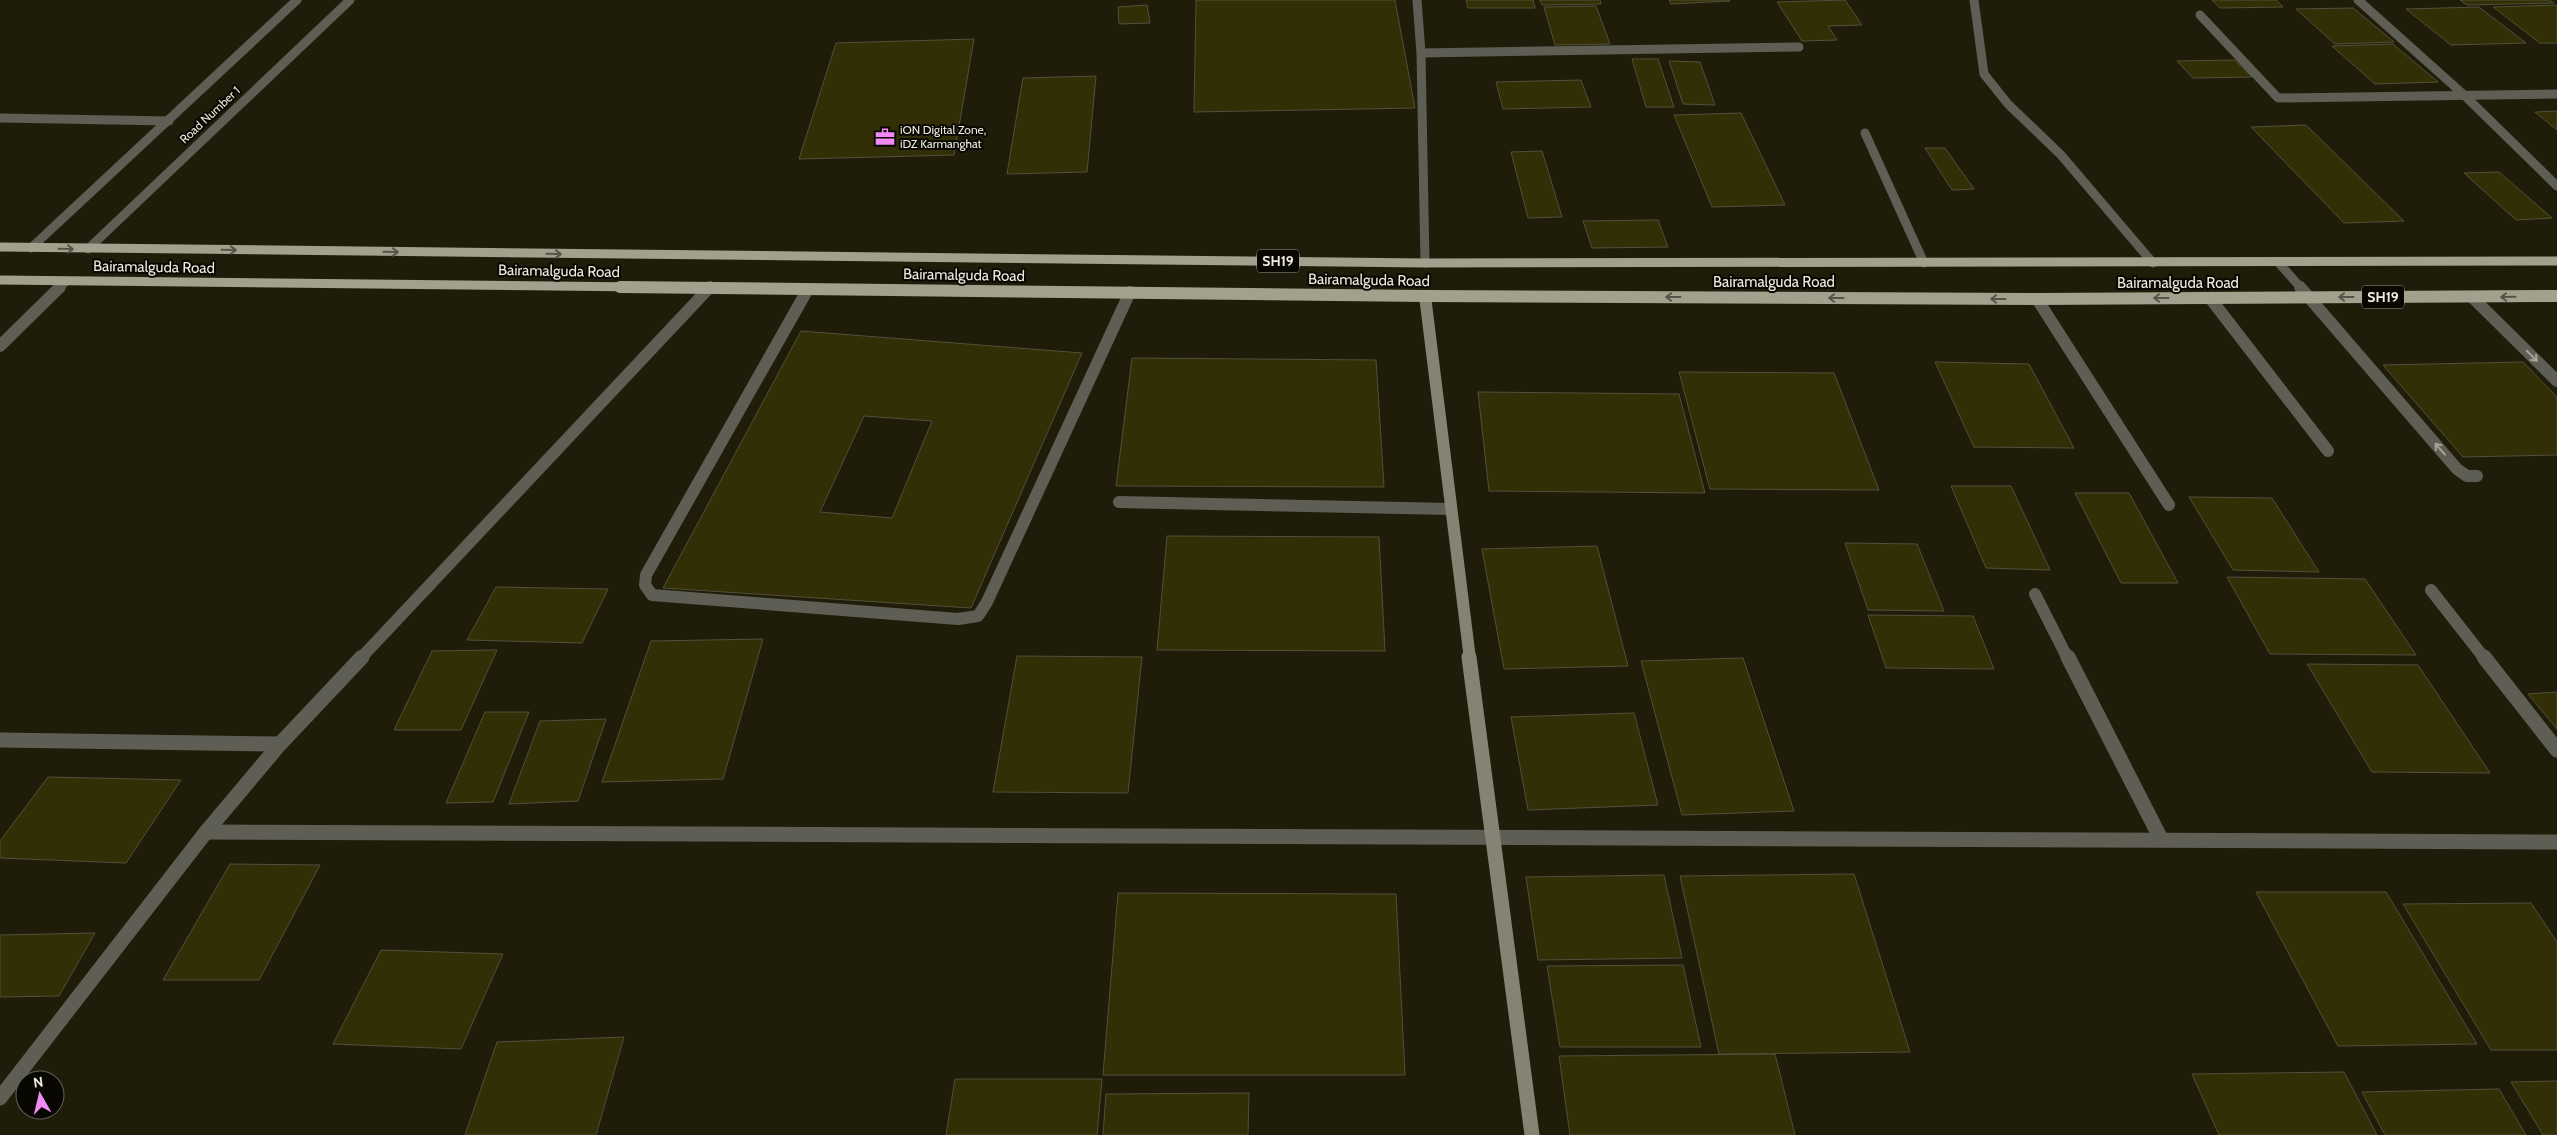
<svg xmlns="http://www.w3.org/2000/svg" width="2557" height="1135" viewBox="0 0 2557 1135" font-family="Cabin,sans-serif">
  <style>
    .building { fill: #322e05; stroke: #52503b; fill-rule: evenodd }
    .lines { fill: none; stroke-linecap: round; stroke-linejoin: round }
    .lane-far1 { stroke: #5f5e54; stroke-width: 9 }
    .lane { stroke: #5f5e54; stroke-width: 12 }
    .street-far2 { stroke: #5f5e54; stroke-width: 9 }
    .street-far1 { stroke: #5f5e54; stroke-width: 12 }
    .street { stroke: #5f5e54; stroke-width: 15 }
    .secondary-far1 { stroke: #858474; stroke-width: 12 }
    .secondary { stroke: #858474; stroke-width: 15 }
    .primary-far1 { stroke: #a3a18d; stroke-width: 9 }
    .primary { stroke: #a3a18d; stroke-width: 12 }
    .oneway { stroke: #565448 }
    .oneway2 { stroke: #a6a499 }
    .labels { text-anchor: middle; stroke-width: 4; stroke-linejoin: round; paint-order: stroke }
    .far-street-label { font-size: 12px; fill: #ecebde; stroke: #080702 }
    .far-poi-label { font-size: 12px; fill: #ecebde; stroke: #080702; text-anchor: start }
    .shield { fill: #080702; stroke: #a8a79c; stroke-width: 1 }
    .shield-label { font-size: 14px; font-weight: bold; fill: #ecebde }
    .street-label { font-size: 15px; fill: #ecebde; stroke: #080702 }
  </style>
  <rect width="100%" height="100%" fill="#1f1d09"/>
  <g class="building">
    <path d="M1196,0H1395L1415,108L1194,112Z"/>
    <path d="M1466,0H1533L1535,8H1468Z"/>
    <path d="M1540,0H1600L1601,4L1542,5Z"/>
    <path d="M1669,0H1729L1730,1L1671,4Z"/>
    <path d="M1845,0L1862,25L1828,26L1837,40L1802,41L1777,2Z"/>
    <path d="M2212,0H2276L2283,7L2220,8Z"/>
    <path d="M2460,0H2549L2554,3L2467,5Z"/>
    <path d="M1147,5L1150,23L1119,24L1118,7Z"/>
    <path d="M2557,5V43H2540L2493,7Z"/>
    <path d="M1596,6L1610,44L1555,45L1544,7Z"/>
    <path d="M2479,7L2526,43L2451,45L2406,9Z"/>
    <path d="M2353,8L2394,42L2335,44L2296,9Z"/>
    <path d="M974,39L954,155L799,159L836,43Z"/>
    <path d="M2393,44L2438,82L2375,84L2332,46Z"/>
    <path d="M1632,59H1658L1674,107H1646Z"/>
    <path d="M2235,60L2252,77L2193,78L2177,61Z"/>
    <path d="M1669,61L1700,62L1715,105L1683,104Z"/>
    <path d="M1096,76L1087,172L1007,174L1023,78Z"/>
    <path d="M1581,80L1591,107L1503,109L1496,82Z"/>
    <path d="M2557,111V130L2535,112Z"/>
    <path d="M1741,113L1785,205L1712,207L1674,115Z"/>
    <path d="M2306,125L2404,221L2344,223L2251,127Z"/>
    <path d="M1925,148H1945L1974,189L1952,190Z"/>
    <path d="M1542,151L1562,217L1528,218L1511,152Z"/>
    <path d="M2499,172L2552,218L2516,220L2464,173Z"/>
    <path d="M1658,220L1668,247L1592,248L1583,221Z"/>
    <path d="M801,331L1082,353L971,608L663,588ZM864,416L932,421L892,518L820,512Z"/>
    <path d="M1132,358L1376,360L1384,487L1116,486Z"/>
    <path d="M1935,362L2029,364L2074,448L1974,447Z"/>
    <path d="M2523,362L2557,397V455L2463,457L2383,365Z"/>
    <path d="M1679,372L1834,373L1879,490L1710,489Z"/>
    <path d="M1478,392L1679,394L1705,493L1489,491Z"/>
    <path d="M1951,486H2011L2050,570L1986,568Z"/>
    <path d="M2075,493H2129L2178,583H2121Z"/>
    <path d="M2189,497L2272,498L2319,572L2233,570Z"/>
    <path d="M1167,536L1379,537L1385,651L1157,650Z"/>
    <path d="M1845,543L1917,544L1944,611L1868,610Z"/>
    <path d="M1597,546L1628,666L1504,669L1482,549Z"/>
    <path d="M2227,577L2365,579L2416,655L2270,654Z"/>
    <path d="M496,587L608,589L582,643L467,640Z"/>
    <path d="M1868,615L1973,616L1994,669L1886,668Z"/>
    <path d="M763,639L723,779L602,782L651,641Z"/>
    <path d="M497,650L461,730H394L432,651Z"/>
    <path d="M1017,656L1142,657L1128,793L993,792Z"/>
    <path d="M1743,658L1794,811L1682,815L1641,661Z"/>
    <path d="M2307,664L2418,665L2490,773L2372,772Z"/>
    <path d="M2557,692V729L2528,694Z"/>
    <path d="M485,712H529L493,802L446,803Z"/>
    <path d="M1634,713L1658,805L1528,810L1511,717Z"/>
    <path d="M606,719L578,801L509,804L540,721Z"/>
    <path d="M48,777L181,780L126,863L0,858V841Z"/>
    <path d="M230,864L320,865L259,980H163Z"/>
    <path d="M1854,874L1910,1052L1719,1054L1680,876Z"/>
    <path d="M1664,875L1682,958L1538,960L1526,877Z"/>
    <path d="M2256,892H2386L2477,1044L2338,1046Z"/>
    <path d="M1118,893L1396,894L1405,1075H1103Z"/>
    <path d="M2531,903L2557,942V1050H2491L2403,904Z"/>
    <path d="M95,933L59,996L0,997V935Z"/>
    <path d="M381,950L503,954L461,1049L333,1044Z"/>
    <path d="M1683,965L1701,1047H1560L1547,966Z"/>
    <path d="M624,1037L596,1135H465L497,1042Z"/>
    <path d="M1775,1054L1795,1135H1570L1559,1056Z"/>
    <path d="M2344,1072L2377,1135H2219L2192,1074Z"/>
    <path d="M955,1079H1102L1097,1135H946Z"/>
    <path d="M2557,1081V1135H2543L2511,1082Z"/>
    <path d="M2499,1089L2526,1135H2385L2362,1092Z"/>
    <path d="M1249,1093L1248,1135H1103L1106,1094Z"/>
  </g>
  <g class="lines">
    <g class="lane-far1">
      <path d="M1865,133L1924,263"/>
      <path d="M2278,262L2301,288"/>
    </g>
    <g class="lane">
      <path d="M2300,287L2457,469L2467,476H2477"/>
      <path d="M2472,297L2557,381"/>
      <path d="M2210,298L2328,451"/>
    </g>
    <g class="street-far2">
      <path d="M1417,0L1421,53L1425,263"/>
      <path d="M1974,0L1984,74L2008,104L2061,155L2153,263"/>
      <path d="M2358,0L2463,94L2557,186"/>
      <path d="M2200,15L2278,98L2557,94"/>
      <path d="M1421,53L1799,47"/>
      <path d="M0,118L169,121"/>
      <path d="M31,248L297,0"/>
      <path d="M88,249L350,0"/>
      <path d="M59,288L66,281"/>
    </g>
    <g class="street-far1">
      <path d="M808,289L646,575L645,585L652,595L958,619L978,616L987,602L1130,292"/>
      <path d="M2037,299L2169,505"/>
      <path d="M0,346L60,287"/>
      <path d="M1119,502L1450,509"/>
      <path d="M2431,590L2485,659"/>
      <path d="M2035,594L2068,659"/>
      <path d="M360,659L710,287"/>
    </g>
    <g class="street">
      <path d="M2068,657L2161,839"/>
      <path d="M2484,657L2557,750"/>
      <path d="M0,740L280,744"/>
      <path d="M206,832L2557,842"/>
      <path d="M0,1098L206,832L280,744L362,657"/>
    </g>
    <path class="secondary-far1" d="M1425,296L1470,659"/>
    <path class="secondary" d="M1469,657L1532,1135"/>
    <g class="primary-far1">
      <path d="M0,247L1425,263L2557,261"/>
      <path d="M0,280L731,288"/>
    </g>
    <path class="primary" d="M620,287L1425,296L2037,299L2557,296"/>
  </g>
  <defs><path id="oneway-shaft" d="M-6 0H5M1.5-3L5.5 0L1.5 3" fill="none" stroke-width="1.6" stroke-linecap="round" stroke-linejoin="round" transform="scale(1.25)"/></defs>
  <g class="oneway">
    <use href="#oneway-shaft" transform="translate(66 249) rotate(1)"/>
    <use href="#oneway-shaft" transform="translate(229 250) rotate(1)"/>
    <use href="#oneway-shaft" transform="translate(391 252) rotate(1)"/>
    <use href="#oneway-shaft" transform="translate(554 254) rotate(1)"/>
    <use href="#oneway-shaft" transform="translate(1673 297) rotate(-180)"/>
    <use href="#oneway-shaft" transform="translate(2346 297) rotate(180)"/>
    <use href="#oneway-shaft" transform="translate(2508 297) rotate(179)"/>
    <use href="#oneway-shaft" transform="translate(1836 298) rotate(-180)"/>
    <use href="#oneway-shaft" transform="translate(2161 298) rotate(180)"/>
    <use href="#oneway-shaft" transform="translate(1998 299) rotate(-180)"/>
  </g>
  <g class="oneway2">
    <use href="#oneway-shaft" transform="translate(2532 356) rotate(45)"/>
    <use href="#oneway-shaft" transform="translate(2440 449) rotate(-131)"/>
  </g>
  <defs>
    <symbol id="office-bare" viewBox="-9 -9 18 18"><path d="M-6-3h4V-5.5h4V-3h4V5H-6ZM-1-4.5V-3h2v-1.5ZM-6 0V1H6V0Z" fill="#f18af4" stroke="#080702" stroke-width="2.5" paint-order="stroke"/></symbol>
  </defs>
  <g fill-rule="evenodd">
    <use href="#office-bare" x="871" y="123" width="28" height="28"/>
  </g>
  <g class="labels">
    <g class="far-street-label">
      <text transform="translate(210 115) rotate(-43)" y="4">Road Number 1</text>
    </g>
    <g class="far-poi-label">
      <text x="900" y="134">iON Digital Zone,<tspan x="900" dy="14">iDZ Karmanghat</tspan></text>
    </g>
    <g class="shield">
      <rect x="1257" y="249.5" width="42" height="23" rx="4"/>
      <rect x="2362" y="285.5" width="42" height="23" rx="4"/>
    </g>
    <g class="shield-label">
      <text x="1278" y="266">SH19</text>
      <text x="2383" y="302">SH19</text>
    </g>
    <g class="street-label">
      <text transform="translate(154 267) rotate(1)" y="5">Bairamalguda Road</text>
      <text transform="translate(559 271) rotate(1)" y="5">Bairamalguda Road</text>
      <text transform="translate(964 275) rotate(1)" y="5">Bairamalguda Road</text>
      <text transform="translate(1369 280) rotate(1)" y="5">Bairamalguda Road</text>
      <text x="1774" y="287">Bairamalguda Road</text>
      <text x="2178" y="288">Bairamalguda Road</text>
    </g>
  </g>
  <g transform="translate(40 1095) rotate(352)"><circle r="24" fill="#080702" stroke="#63625a"/>
  <path d="M0-4L9 19L0 12L-9 19Z" fill="#f18af4"/>
  <text y="-8" font-size="14" font-weight="bold" text-anchor="middle" fill="#ecebde">N</text>
  </g>
</svg>
